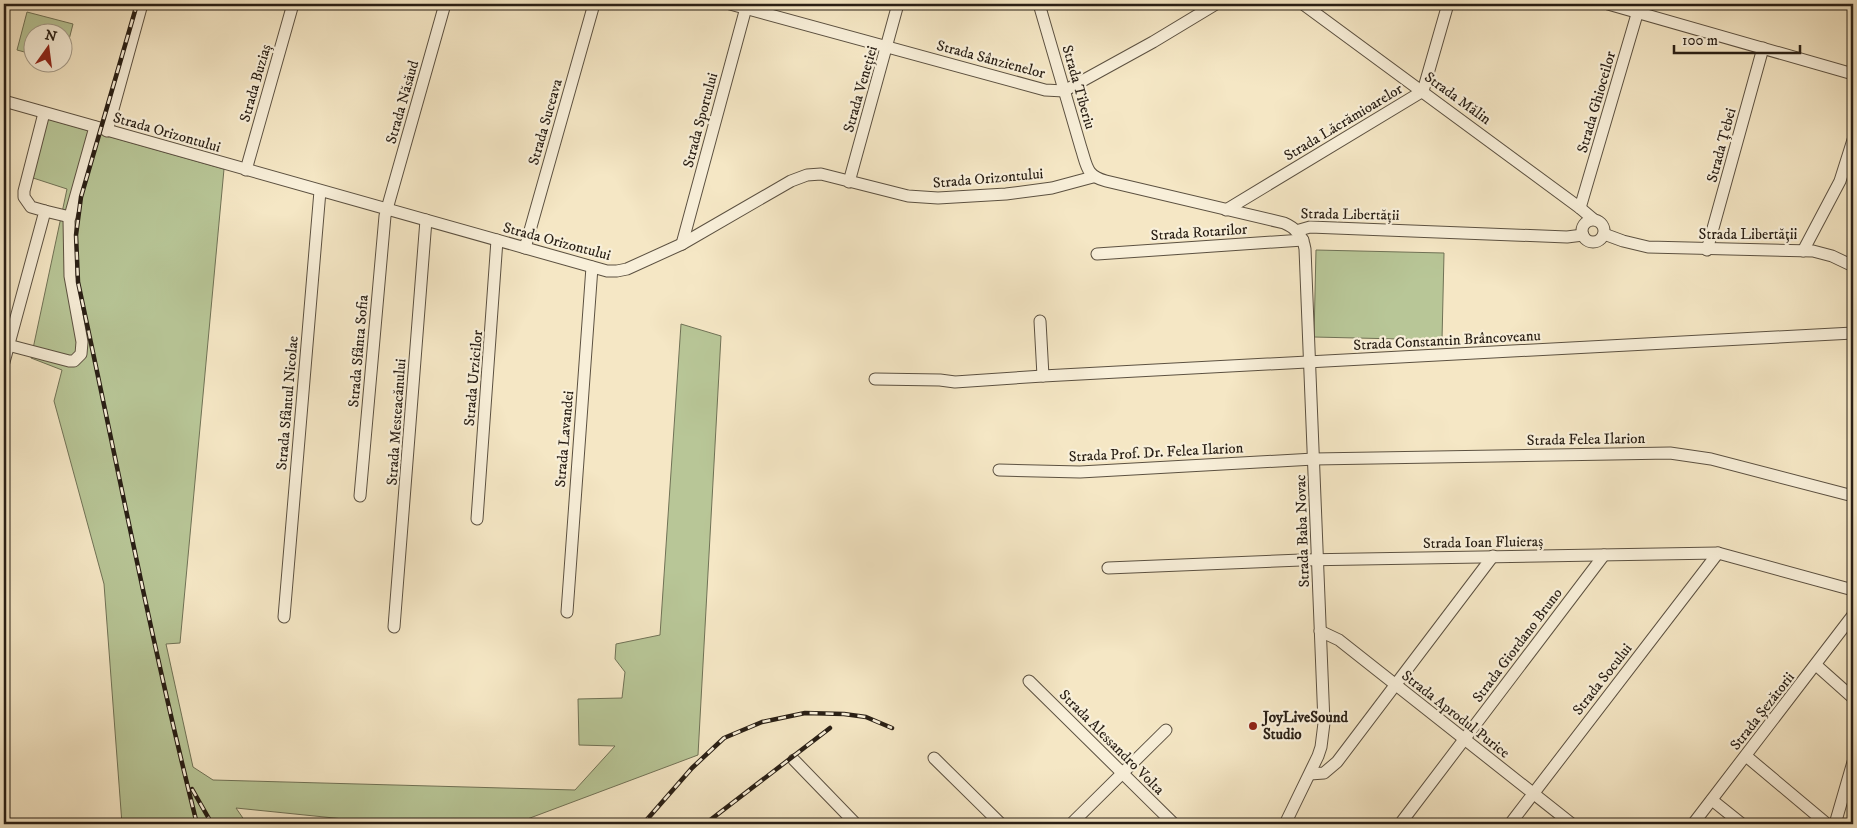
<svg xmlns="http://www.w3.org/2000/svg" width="1857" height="828" viewBox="0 0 1857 828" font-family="'IM FELL DW Pica',serif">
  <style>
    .green { fill: #b8c697; stroke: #707256 }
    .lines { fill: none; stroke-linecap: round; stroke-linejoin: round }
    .minor-casing { stroke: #5c5141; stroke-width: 13 }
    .minor { stroke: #f8efd9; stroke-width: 11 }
    .rail-casing { stroke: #291f15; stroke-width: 4.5 }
    .rail { stroke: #f8efd9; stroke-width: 2.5; stroke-dasharray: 8; stroke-linecap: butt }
    .poi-dot { fill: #8f2418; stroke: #f8efd9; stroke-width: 2 }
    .labels { text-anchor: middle; stroke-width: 4.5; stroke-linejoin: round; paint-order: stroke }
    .street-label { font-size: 15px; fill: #291f15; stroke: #f8efd9 }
    .poi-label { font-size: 15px; font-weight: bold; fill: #291f15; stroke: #f8efd9; text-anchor: start }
  </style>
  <rect width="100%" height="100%" fill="#f5e7c5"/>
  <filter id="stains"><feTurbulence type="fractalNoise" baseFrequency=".004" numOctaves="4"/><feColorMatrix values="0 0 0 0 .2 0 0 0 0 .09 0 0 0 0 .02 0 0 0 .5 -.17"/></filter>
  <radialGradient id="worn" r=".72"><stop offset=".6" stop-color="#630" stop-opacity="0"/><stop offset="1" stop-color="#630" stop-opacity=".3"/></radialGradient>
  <g class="green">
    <path d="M27,12L73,24L63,63L62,32H32V54L17,50Z"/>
    <path d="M44,118L224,169L180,643L166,644L193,767L213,780L575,790L615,746L579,745L578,699L622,698L625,672L615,659L616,644L660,635L681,324L721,336L698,755L514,824H393L236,808L247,824H122L104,584L54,401L62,370L31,358L67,189L27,176Z"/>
    <path d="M1316,250L1444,253L1442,340L1314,337Z"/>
  </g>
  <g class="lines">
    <defs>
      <g id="minor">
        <path d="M730,4L1045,90L1064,91L1153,42L1216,4"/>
        <path d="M1039,4L1081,148C1087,166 1086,176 1106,181L1284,223C1296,228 1303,236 1305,249L1324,723L1321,747L1318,756L1285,824"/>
        <path d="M1303,4L1580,208L1593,219"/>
        <path d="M1608,4L1853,74"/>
        <path d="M4,101L607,271H617L627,269L682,244L791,181L807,175L821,174L908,196L938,198L1006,194L1052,188L1093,177"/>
        <path d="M107,131L142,4"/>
        <path d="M246,170L293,4"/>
        <path d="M849,182L898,4"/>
        <path d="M1580,208L1640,4"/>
        <path d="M1226,210L1423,91L1448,4"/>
        <path d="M45,211L70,217"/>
        <circle cx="1593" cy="231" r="11"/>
        <path d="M1296,231L1310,227L1567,237L1583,235"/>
        <path d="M1604,234L1623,241L1648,247L1813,251L1832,256L1853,266"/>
        <path d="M682,244L747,4"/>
        <path d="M525,248L594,4"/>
        <path d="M1707,250L1763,48"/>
        <path d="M1803,251L1840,181L1853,140"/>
        <path d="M1097,254L1303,240"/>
        <path d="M1040,321L1043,376"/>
        <path d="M4,344L69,361H74L81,354L82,342L70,276L69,220L95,127"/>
        <path d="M4,362L45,211L31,207L24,197V191L44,113"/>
        <path d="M875,379L940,380L955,382L1043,376L1853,333"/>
        <path d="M999,470L1080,472L1314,459L1670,453L1711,459L1853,496"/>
        <path d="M360,496L385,216L445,4"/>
        <path d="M477,519L497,240"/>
        <path d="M1108,568L1301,560L1718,553L1853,590"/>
        <path d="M567,612L592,267"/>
        <path d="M284,617L320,191"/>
        <path d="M394,627L426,220"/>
        <path d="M1320,631L1339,640L1572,824"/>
        <path d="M1816,665L1853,698"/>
        <path d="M1029,681L1174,824"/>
        <path d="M1746,756L1827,824"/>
        <path d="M934,758L1001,824"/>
        <path d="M794,760L856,824"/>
        <path d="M1310,774L1324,773L1337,762L1493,556"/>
        <path d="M1712,800L1742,824"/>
        <path d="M1071,824L1166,730"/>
        <path d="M1400,824L1604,555"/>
        <path d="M1510,824L1718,553"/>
        <path d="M1693,824L1853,615"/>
        <path d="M1835,824L1853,762"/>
      </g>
    </defs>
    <use href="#minor" class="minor-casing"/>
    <use href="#minor" class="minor"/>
    <defs>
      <g id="rail">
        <path d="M137,4L81,197L76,235L78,282C117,463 152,645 197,824"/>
        <path d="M192,789L212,824"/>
        <path d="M643,824L692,768L724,738L762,722L805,713L844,714L866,717L892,728"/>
        <path d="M705,824L830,728"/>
      </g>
    </defs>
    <use href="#rail" class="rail-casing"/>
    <use href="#rail" class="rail"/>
  </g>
  <circle class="poi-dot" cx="1253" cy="726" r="5"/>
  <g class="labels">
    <g class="street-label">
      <text transform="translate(991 59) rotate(15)" y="5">Strada Sânzienelor</text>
      <text transform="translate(255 83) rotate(-74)" y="5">Strada Buziaș</text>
      <text transform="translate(1079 87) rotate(74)" y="5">Strada Tiberiu</text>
      <text transform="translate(860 89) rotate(-74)" y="5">Strada Veneției</text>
      <text transform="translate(1458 98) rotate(36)" y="5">Strada Mălin</text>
      <text transform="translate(402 102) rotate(-74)" y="5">Strada Năsăud</text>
      <text transform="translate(1596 102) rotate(-74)" y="5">Strada Ghioceilor</text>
      <text transform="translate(700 120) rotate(-75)" y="5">Strada Sportului</text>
      <text transform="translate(545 122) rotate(-74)" y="5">Strada Suceava</text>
      <text transform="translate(1343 122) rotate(-31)" y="5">Strada Lăcrămioarelor</text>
      <text transform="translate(167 132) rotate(16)" y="5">Strada Orizontului</text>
      <text transform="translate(1721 145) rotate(-75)" y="5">Strada Țebei</text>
      <text transform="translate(988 178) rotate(-5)" y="5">Strada Orizontului</text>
      <text transform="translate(1350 214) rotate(1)" y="5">Strada Libertății</text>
      <text transform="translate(1199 232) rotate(-4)" y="5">Strada Rotarilor</text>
      <text x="1748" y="239">Strada Libertății</text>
      <text transform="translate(557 241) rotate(15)" y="5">Strada Orizontului</text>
      <text transform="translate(1447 340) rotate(-3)" y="5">Strada Constantin Brâncoveanu</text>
      <text transform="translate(358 351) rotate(-85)" y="5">Strada Sfânta Sofia</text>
      <text transform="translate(473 378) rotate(-85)" y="5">Strada Urzicilor</text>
      <text transform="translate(287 403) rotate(-85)" y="5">Strada Sfântul Nicolae</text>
      <text transform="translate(396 422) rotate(-86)" y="5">Strada Mesteacănului</text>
      <text transform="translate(564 439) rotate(-85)" y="5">Strada Lavandei</text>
      <text transform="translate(1586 439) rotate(-1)" y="5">Strada Felea Ilarion</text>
      <text transform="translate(1156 452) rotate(-3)" y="5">Strada Prof. Dr. Felea Ilarion</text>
      <text transform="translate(1302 531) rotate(-92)" y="5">Strada Baba Novac</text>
      <text transform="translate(1483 542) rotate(-1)" y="5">Strada Ioan Fluieraș</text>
      <text transform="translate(1517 645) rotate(-53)" y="5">Strada Giordano Bruno</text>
      <text transform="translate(1602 679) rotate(-52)" y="5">Strada Socului</text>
      <text transform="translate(1762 711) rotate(-52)" y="5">Strada Șezătorii</text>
      <text transform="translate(1456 714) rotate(38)" y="5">Strada Aprodul Purice</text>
      <text transform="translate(1112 742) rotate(45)" y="5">Strada Alessandro Volta</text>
    </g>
    <g class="poi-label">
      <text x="1263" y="722">JoyLiveSound<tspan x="1263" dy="17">Studio</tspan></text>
    </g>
  </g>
  <rect width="1857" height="828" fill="none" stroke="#f5e7c5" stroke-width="20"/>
  <rect x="5" y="5" width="1847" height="818" fill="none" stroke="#291f15" stroke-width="2.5"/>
  <rect x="10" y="10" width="1837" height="808" fill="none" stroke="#291f15"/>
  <g transform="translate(48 48) rotate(14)"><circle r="24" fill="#f8efd9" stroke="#a59c8b"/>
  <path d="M0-4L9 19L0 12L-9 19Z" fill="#8f2418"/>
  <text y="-8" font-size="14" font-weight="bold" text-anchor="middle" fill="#291f15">N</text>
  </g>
  <path d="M1674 45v8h126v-8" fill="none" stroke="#291f15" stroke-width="2.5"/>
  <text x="1682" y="45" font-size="15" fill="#291f15" stroke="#f8efd9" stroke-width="4" paint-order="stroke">100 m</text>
  <rect width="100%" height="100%" filter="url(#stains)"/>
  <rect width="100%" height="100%" fill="url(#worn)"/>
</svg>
